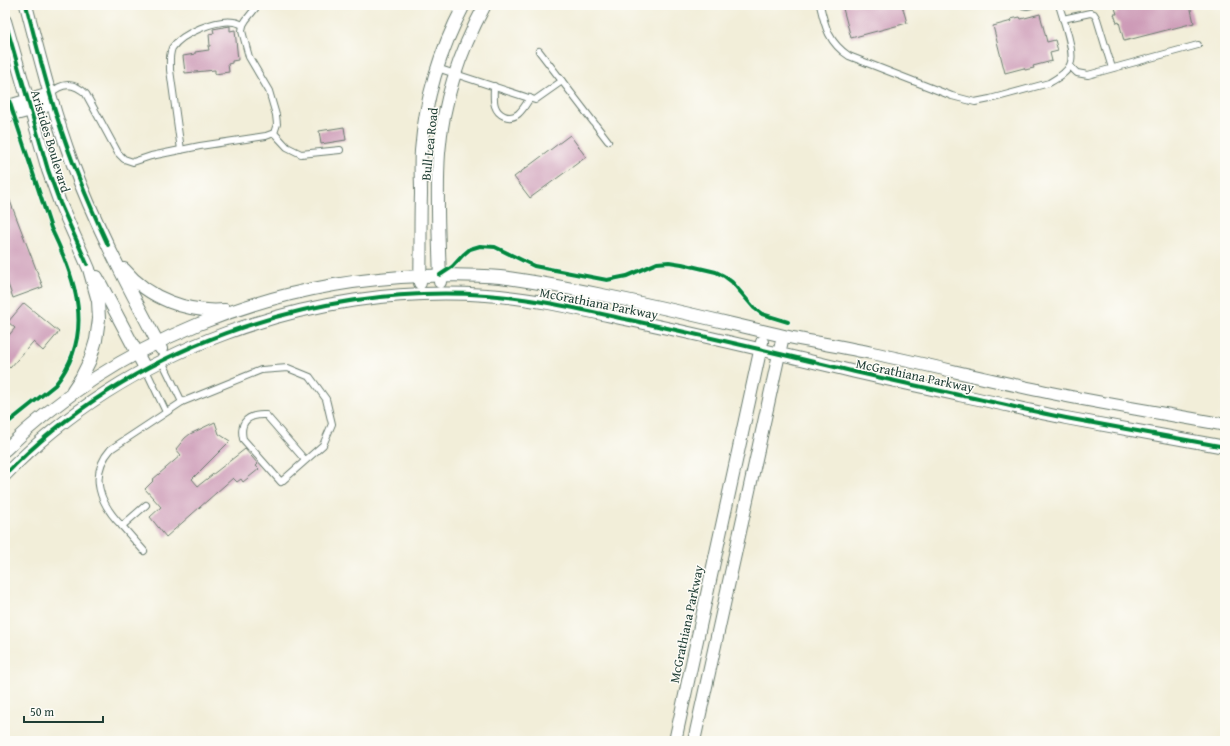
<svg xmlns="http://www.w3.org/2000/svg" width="1230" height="746" viewBox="0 0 1230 746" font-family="'Gentium Book Plus',serif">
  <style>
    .building { fill: #cd9bb7 }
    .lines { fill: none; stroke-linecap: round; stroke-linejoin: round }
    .service-casing { stroke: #697b6e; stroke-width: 8 }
    .minor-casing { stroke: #697b6e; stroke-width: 14 }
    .service { stroke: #fff; stroke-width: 6 }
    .minor { stroke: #fff; stroke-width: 12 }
    .cycleway-casing { stroke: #fdfcf7; stroke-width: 6 }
    .cycleway { stroke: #00873e; stroke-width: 4 }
    .labels { text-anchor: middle; stroke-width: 3; stroke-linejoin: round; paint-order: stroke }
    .street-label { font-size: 13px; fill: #1f3d34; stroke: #fdfcf7 }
  </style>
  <rect width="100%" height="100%" fill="#fdfcf7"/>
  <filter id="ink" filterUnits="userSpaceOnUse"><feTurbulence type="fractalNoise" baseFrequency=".025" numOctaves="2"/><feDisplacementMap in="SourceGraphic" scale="8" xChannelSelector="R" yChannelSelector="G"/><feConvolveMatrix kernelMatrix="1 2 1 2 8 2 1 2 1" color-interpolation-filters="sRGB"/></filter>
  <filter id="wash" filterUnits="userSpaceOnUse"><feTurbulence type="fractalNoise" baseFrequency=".012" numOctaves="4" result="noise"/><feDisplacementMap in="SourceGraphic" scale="16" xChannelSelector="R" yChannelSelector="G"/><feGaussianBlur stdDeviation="0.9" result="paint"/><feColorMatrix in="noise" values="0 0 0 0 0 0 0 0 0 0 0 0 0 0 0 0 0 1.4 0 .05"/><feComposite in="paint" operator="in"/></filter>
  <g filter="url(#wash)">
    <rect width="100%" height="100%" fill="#f2eed9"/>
    <g id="blocks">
      <g class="building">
        <path d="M842,5H902L907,23L851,38Z"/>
        <path d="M1114,5H1190L1194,23L1124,41L1119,22L1117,23L1114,14H1117Z"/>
        <path d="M1040,14L1047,42L1055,40L1058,51L1050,53L1052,61L1033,66L1034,68L1025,70L1024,68L1005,73L993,26L1012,21L1011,19L1020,17L1021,19Z"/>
        <path d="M230,26V31L235,30L238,60L232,61V63L228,64L229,72L215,74V70L185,73L183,56L195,54V52L209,50L208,46H210L209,34L214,33L213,29Z"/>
        <path d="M344,127L346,140L321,144L319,131Z"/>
        <path d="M570,135L586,157L530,198L514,177Z"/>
        <path d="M5,188L43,287L13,298L5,276Z"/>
        <path d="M24,303L59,332L43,351L33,342L10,368L5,364V340L15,328L8,322Z"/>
        <path d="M215,422L219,434L230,441L192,479L198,486L245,449L258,464L256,466L259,469L243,482L241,479L237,482L233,478L166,537L150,517L161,507L145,489L153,481L152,480L181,455L176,449L185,438L190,434Z"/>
      </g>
    </g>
  </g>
  <g filter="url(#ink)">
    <use href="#blocks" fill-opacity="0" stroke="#697b6e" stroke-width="1"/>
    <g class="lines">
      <defs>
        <g id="service">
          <path d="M820,5C825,27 829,43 849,56L952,96L975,102L990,99L1049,83C1056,79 1067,73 1070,65C1076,53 1063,19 1059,5"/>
          <path d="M1022,5L1027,6L1031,5"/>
          <path d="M1063,19L1090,13L1094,14L1097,19L1112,68"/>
          <path d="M539,51L562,81"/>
          <path d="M1070,66L1077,73L1088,75L1198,45"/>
          <path d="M437,68L535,100L562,81L608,141"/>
          <path d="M494,86C494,92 493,100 495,106C498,115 509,121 518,114C523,110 526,104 530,98"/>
          <path d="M50,94C62,82 74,82 86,94L118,153L124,159L133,162L151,156L200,146L266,136L274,133L277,124L276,115L269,91L249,57L242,31L243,25L246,20L258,5"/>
          <path d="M274,133L287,147L301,154L340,150"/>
          <path d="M181,150L170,70C170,63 169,55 172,48C182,33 217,19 234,22C237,22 240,24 243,25"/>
          <path d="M162,361L182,402"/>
          <path d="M146,370L166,412"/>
          <path d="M146,505L122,526C100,504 88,475 111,449L182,402L261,370L288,368L310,377L326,399L332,424L323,445L281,482L243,439C239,421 249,414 266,415L305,460"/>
          <path d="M122,526L144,551"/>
        </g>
        <g id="minor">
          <path d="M26,5C40,58 53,111 72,162C96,227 129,288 161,349"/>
          <path d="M5,21L48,170L60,203L89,269L98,301L99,319L96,340L90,360L81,378L73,390"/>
          <path d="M5,107L50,94"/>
          <path d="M5,117L53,104"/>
          <path d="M124,269C149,299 188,313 225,310"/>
          <path d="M97,277L146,370"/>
          <path d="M440,282C439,239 436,196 439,153C443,101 460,51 485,5"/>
          <path d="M420,283C421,253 420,223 421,194C421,180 420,165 421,151C425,100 440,50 464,5"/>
          <path d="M5,450C116,342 269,281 423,276C449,275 475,275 500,277C534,281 568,288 602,295C663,307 723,322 784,336C813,342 843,347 872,353C929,365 985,379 1042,391C1102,404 1164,413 1225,425"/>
          <path d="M5,475C126,349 312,283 486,295C533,298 579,309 625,319C697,334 768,351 839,368C879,378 919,386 959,395C995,402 1030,411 1066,418C1119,428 1172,437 1225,447"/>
          <path d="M675,741L762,342"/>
          <path d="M694,741L783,336"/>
        </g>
      </defs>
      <use href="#service" class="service-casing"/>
      <use href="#minor" class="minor-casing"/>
      <use href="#service" class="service"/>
      <use href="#minor" class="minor"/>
      <defs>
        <g id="cycleway">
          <path d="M26,5C36,42 45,80 57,117C71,161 89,204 108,245"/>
          <path d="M5,21L48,170L60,203L87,264"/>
          <path d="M5,88L51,228C76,280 96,334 55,385L5,425"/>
          <path d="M440,275L452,267L463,255L470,249L480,246L495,247L534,266L607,280L627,276L657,263L669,262L682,264L716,272L724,276L732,282L754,308L762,314L788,322"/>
          <path d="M5,475C126,349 312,283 486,295C533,298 579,309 625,319C697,334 768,351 839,368C879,378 919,386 959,395C995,402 1030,411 1066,418C1119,428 1172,437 1225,447"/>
        </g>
      </defs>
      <use href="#cycleway" class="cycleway-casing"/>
      <use href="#cycleway" class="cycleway"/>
    </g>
  </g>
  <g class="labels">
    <g class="street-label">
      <text transform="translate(51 141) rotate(73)" y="5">Aristides Boulevard</text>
      <text transform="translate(429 144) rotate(-84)" y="5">Bull Lea Road</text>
      <text transform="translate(599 303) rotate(11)" y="5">McGrathiana Parkway</text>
      <text transform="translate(915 375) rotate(12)" y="5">McGrathiana Parkway</text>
      <text transform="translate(686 624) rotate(-78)" y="5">McGrathiana Parkway</text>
    </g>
  </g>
  <rect width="1230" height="746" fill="none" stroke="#fdfcf7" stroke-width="20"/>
  <path d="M24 716v6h79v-6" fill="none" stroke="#1f3d34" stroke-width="2"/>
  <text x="30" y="716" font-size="12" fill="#1f3d34" stroke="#fdfcf7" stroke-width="3" paint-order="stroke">50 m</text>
</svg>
